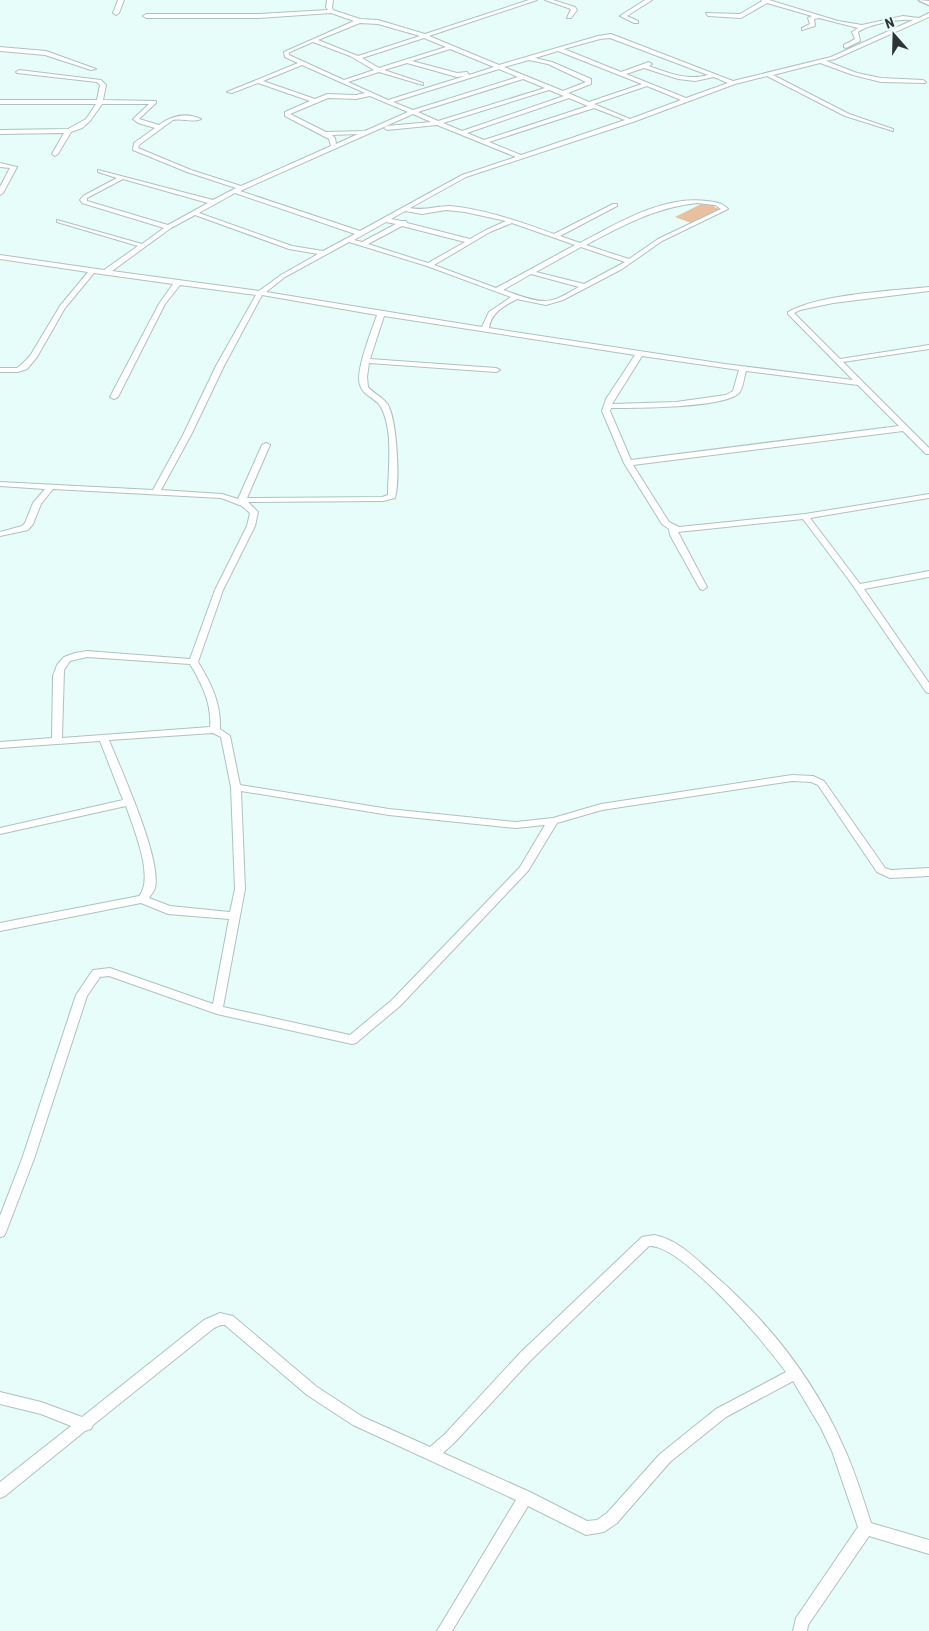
<svg xmlns="http://www.w3.org/2000/svg" width="929" height="1631" viewBox="0 0 929 1631" font-family="'Roboto Condensed',sans-serif">
  <style>
    .green { fill: #e9c09f }
    .lines { fill: none; stroke-linecap: round; stroke-linejoin: round }
    .minor-casing { stroke: #adc2be; stroke-width: 2 }
    .tertiary-casing { stroke: #adc2be; stroke-width: 3 }
    .minor { fill: #fff; fill-rule: evenodd }
    .tertiary { fill: #fff; fill-rule: evenodd }
  </style>
  <rect width="100%" height="100%" fill="#e7fdf9"/>
  <path class="green" d="M703,203L715,205L714,207L720,209L691,223L675,217Z"/>
  <g class="lines">
    <defs>
      <g id="minor">
        <path d="M118,0H124L119,13L116,15L113,13Z"/>
        <path d="M327,0H333L332,7L333,10L360,19L378,20L425,34L529,0H537L429,36L499,65L598,36L611,34L733,81L831,57L913,20C898,19 870,24 858,32L860,41L846,48L844,47V45L855,39L852,32L858,28L819,18L814,19L815,26L802,30V28L810,24L808,18L812,16L767,3L741,18L708,16L706,13L740,14L762,1L761,0H769L838,21L862,25L903,16L919,18L929,13V17L835,59L826,61L857,73L881,78L923,80L926,82L925,83L881,82L853,75L820,63L773,75L849,114L893,129V131L845,116L767,76L735,84L633,122L466,177L410,208C426,211 435,206 449,206C485,209 520,222 554,234L613,204H617V206L560,236L580,243C618,223 663,195 707,201C715,202 723,203 728,209L662,241L622,269L563,300L546,305L517,299C504,306 491,313 489,328L725,364L853,380L788,314V312C820,294 891,291 929,287V291L833,303L800,310L794,313L840,359L929,345V349L843,362L929,448V454H926L903,431L633,465L669,522L679,527L805,514L929,494V498L810,518L860,584L929,571V577L864,589L929,683V693L926,692L849,580L803,519L678,532L707,587L703,590L700,589L670,535L669,529L662,524L624,463L602,411L606,399L635,355L384,316L370,359L496,368L500,370L496,372L369,363L367,377L368,387C374,394 383,397 388,405C397,421 400,481 395,498L383,501L248,502L258,512L255,526L223,590L198,662C211,683 221,703 220,729L230,736L240,785L389,809L516,822L553,818L601,804L792,775L813,776L824,781L885,868L891,870L929,868V876L890,878L877,872L818,785L811,782L792,781L602,810L557,823L528,871L400,1006L356,1043L352,1044L217,1014L109,976L100,977L87,996L34,1159L6,1232L4,1236L0,1237V1216L22,1159L76,995L93,970L110,968L213,1004L229,919L168,914L141,903L0,931V923L139,896C155,878 133,827 126,806L0,834V828L123,800L100,741L0,748V742L52,738L53,676L57,665L64,657L75,653L87,651L190,659L215,590L247,526L250,513L242,506L221,498L53,489L41,504L33,524L28,530L0,536V532L22,526L25,523L33,503L45,489L0,486V482L153,490L183,435L216,366L256,295L180,285L165,304L118,397L114,399L110,397L159,304L173,284L94,273L65,308L37,357L27,369L18,372H0V368H17L21,365L30,356L60,306L88,272L0,259V255L104,270L138,246L57,222V220L142,244L164,228L82,203L80,200L83,196L117,178L98,172V170L213,200L236,188L187,172L133,150L134,143L155,128L138,123L133,119L149,104H102L90,121L82,128L71,132L58,154L55,156L52,154L64,133L0,134V130L68,129L86,119L96,104H0V100H97L100,85L97,82L17,73L16,72L19,70L101,80L106,85L103,100L156,101V103L139,119L159,125C171,116 186,112 201,119C193,123 182,118 173,120L139,145L138,148L191,170L241,186L331,146L329,139L285,116V112L310,101L258,83L232,93L227,92L298,63L285,57L284,52L354,21L331,13L259,18H146L143,16L146,14H259L328,10L326,7ZM360,23L378,24L420,36L358,56L318,40ZM424,38L446,47L379,68L362,58ZM610,38L708,75C688,81 668,73 649,66L652,64L649,62L621,72L564,49L600,39ZM313,42L350,56L374,70L344,80L289,55V53L292,51ZM450,49L494,67L469,75L467,72L457,73L412,61ZM558,51L642,84L589,102L568,93L591,84V79L552,62L535,58ZM529,60L548,64L586,82L563,91L504,67ZM407,63L457,77L465,76L388,100L348,82L379,72L423,85V83L384,70ZM302,65L365,93L356,95L327,94L315,99L263,81ZM644,68L678,79L695,81L714,77L728,83L686,98L626,74ZM499,69L518,77L413,110L393,102ZM523,79L545,88L438,121L418,112ZM647,86L681,100L630,119L594,104ZM549,90L564,96L462,131L443,123ZM370,96L408,112L365,131L326,132L290,114L328,98L356,99ZM569,98L588,106L484,140L467,133ZM594,108L625,120L521,155L489,142ZM413,114L431,122L387,126L384,128L387,130L437,125L516,157L462,175L360,231L240,191ZM358,134L336,144L335,138L332,135ZM123,179L208,203L168,225L87,201V198ZM235,193L355,234L323,251L292,246L199,213ZM697,203L715,205L721,209L658,239L629,259L586,245C621,226 657,207 697,203ZM446,210L465,212L506,221L486,230L470,239L407,223L406,221H401L391,219L405,211L422,214ZM195,215L289,249L318,254L281,275L259,291L112,271L171,228ZM386,222L396,224L362,242L354,240ZM512,223L575,245L496,288L434,265L490,232ZM402,226L465,242L428,263L368,244ZM349,242L427,266L511,297L489,312L482,327L266,292L285,277ZM581,247L625,262L584,284L536,272ZM531,274L579,287C569,292 557,301 545,301C531,301 516,294 503,290ZM262,295L377,315C372,330 355,371 360,385C363,396 376,398 381,407C394,432 388,467 388,495L382,497L247,498L270,445L266,443L262,445L238,499L222,494L161,490L191,435L224,366ZM642,356L739,370L733,391L726,395L676,402L612,404ZM746,371L858,385L899,426L631,460L610,411L611,408C633,408 725,408 739,393C743,389 744,377 746,371ZM87,657L190,664C202,684 212,704 210,727L62,738L64,670L70,661ZM213,733L221,737L231,787L235,889L230,912L170,906L149,898C151,895 154,891 155,888C162,859 121,770 109,740ZM241,791L389,815L516,828L545,825L520,867L392,1000L350,1035L223,1007L245,889Z"/>
        <path d="M545,0H553L575,7L577,10L571,18H567L571,9Z"/>
        <path d="M645,0H652L627,16L638,21V23H634L620,16Z"/>
        <path d="M0,47L46,51L96,69L91,70L45,55L0,51Z"/>
        <path d="M0,163L17,167L3,193L0,195V187L10,168L0,167Z"/>
        <path d="M654,1235C679,1240 695,1258 713,1274C769,1322 815,1381 844,1448C855,1472 863,1498 871,1523L929,1540V1554L869,1536L808,1625L807,1631H793L796,1618L858,1527L832,1451L821,1428L793,1381L726,1417L670,1462L617,1523L604,1532L586,1535L528,1506L452,1631H437L516,1500L353,1425L307,1395L225,1325H221L214,1328L93,1425L91,1429L85,1431L5,1496L0,1498V1482L71,1426L41,1414L0,1404V1392L41,1402L82,1417L204,1320L220,1313L233,1316L317,1387L363,1417L430,1447L445,1434L521,1352L642,1237ZM649,1246C682,1244 766,1344 786,1372L716,1409L660,1454L607,1513L597,1520L587,1521L530,1492L443,1453L455,1442L531,1360Z"/>
      </g>
      <path id="tertiary" d="M919,0L929,1V5L920,1Z"/>
    </defs>
    <use href="#minor" class="minor-casing"/>
    <use href="#tertiary" class="tertiary-casing"/>
    <use href="#minor" class="minor"/>
    <use href="#tertiary" class="tertiary"/>
  </g>
  <g transform="translate(894 35) rotate(340)" stroke="#e7fdf9" stroke-width="4" paint-order="stroke">
  <path d="M0-4L9 19L0 12L-9 19Z" fill="#2d3534"/>
  <text y="-8" font-size="14" font-weight="bold" text-anchor="middle" fill="#2d3534">N</text>
  </g>
</svg>
